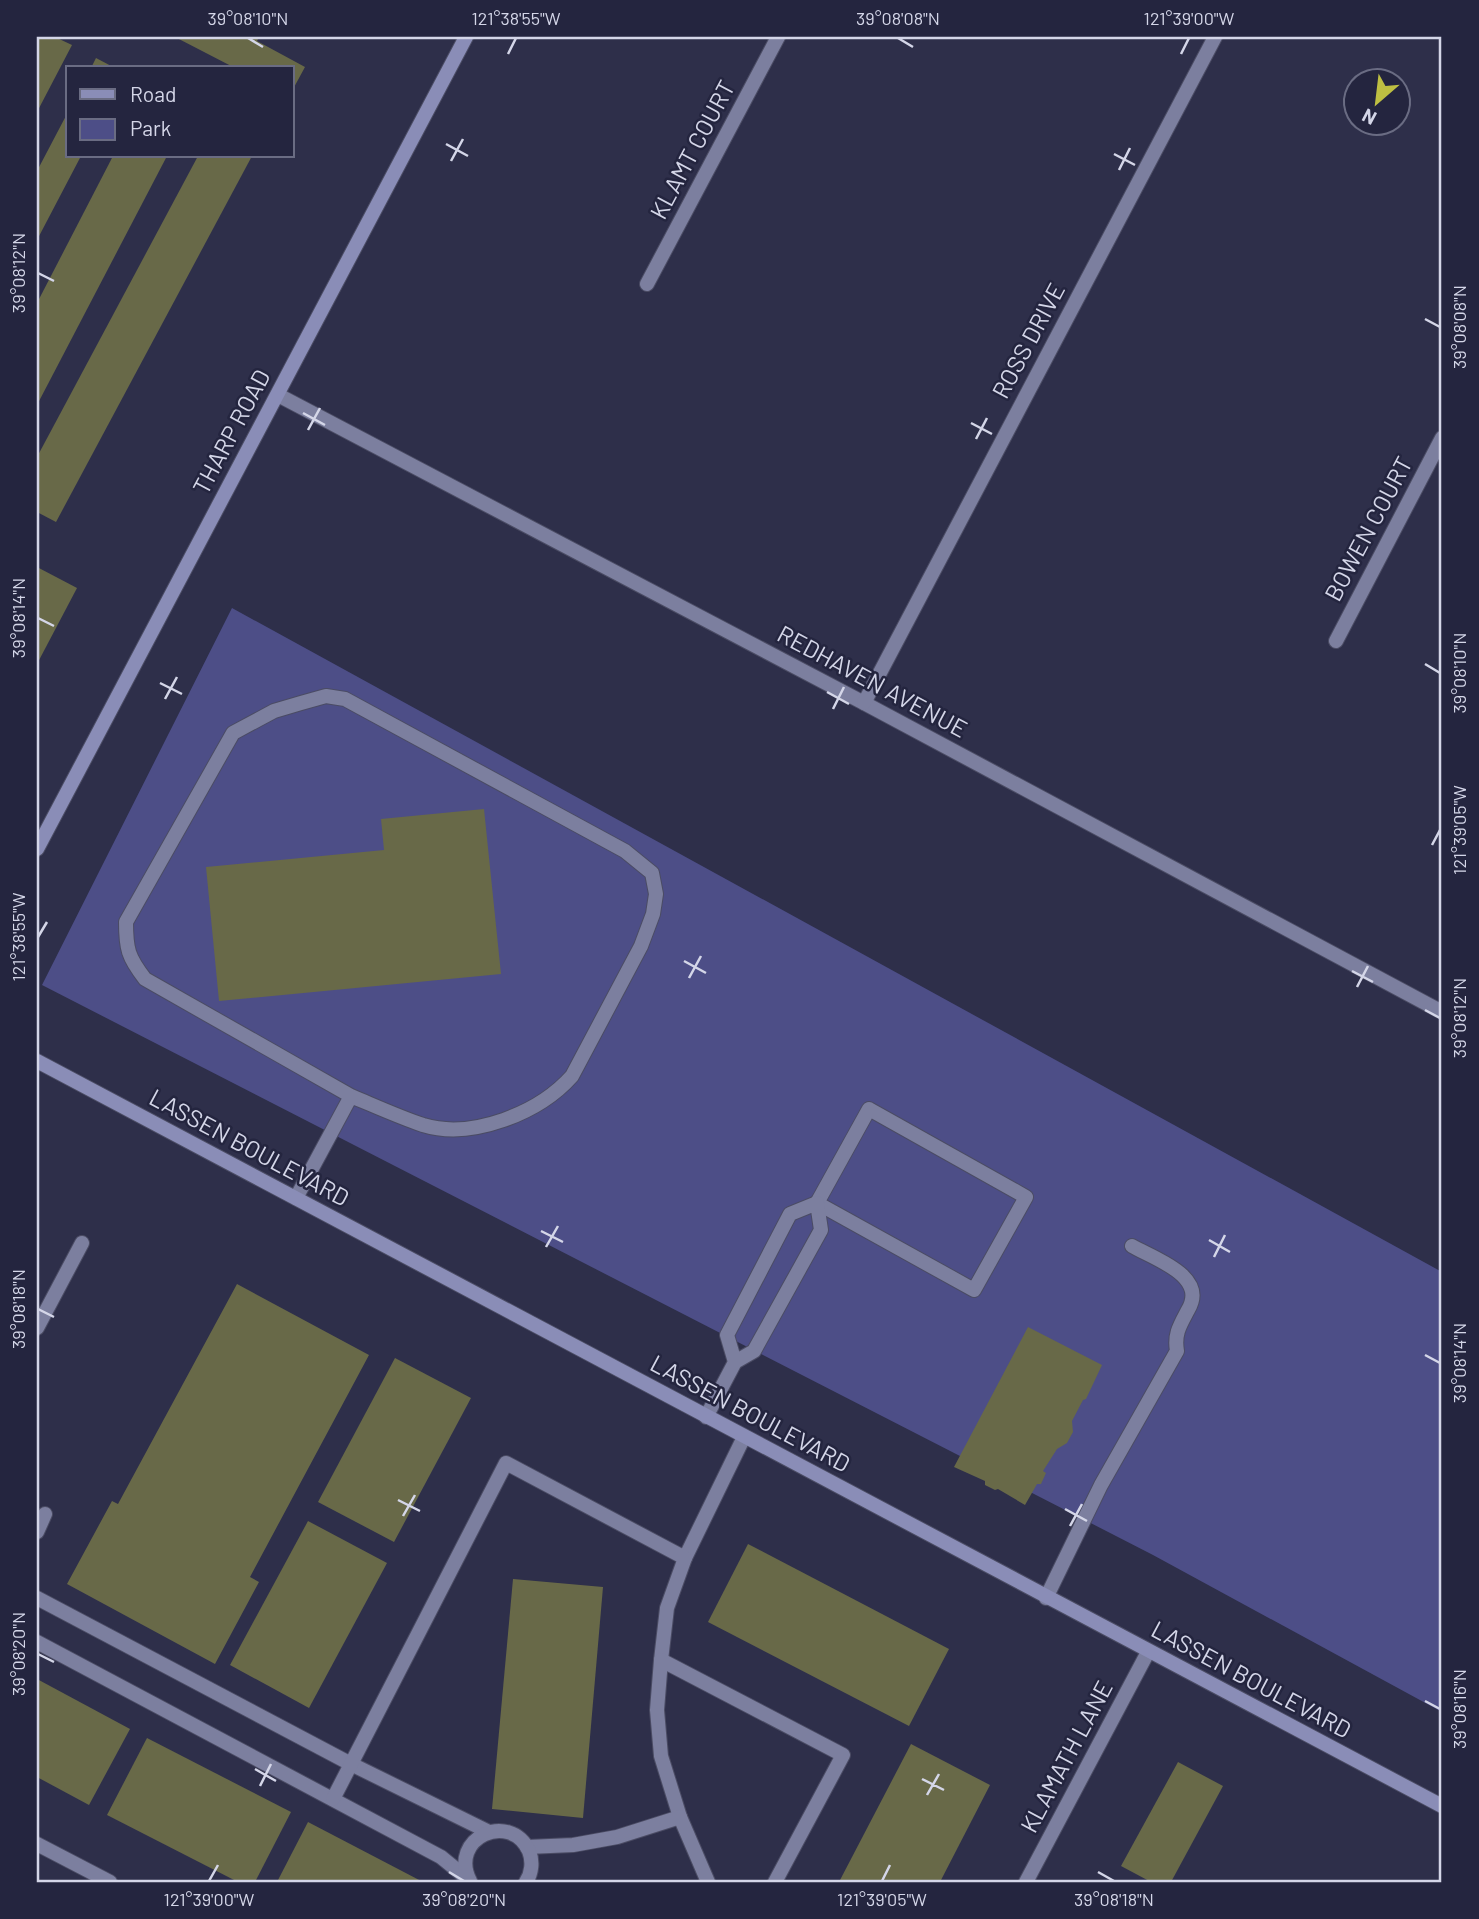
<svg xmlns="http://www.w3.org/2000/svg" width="1479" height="1919" viewBox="0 0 1479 1919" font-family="Barlow,sans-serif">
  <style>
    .green { fill: #4d4e87 }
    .building { fill: #686948 }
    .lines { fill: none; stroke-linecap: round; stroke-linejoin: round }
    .lane-casing { stroke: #4b4c64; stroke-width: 16 }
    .street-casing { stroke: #4b4c64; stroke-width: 16 }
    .secondary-casing { stroke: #4b4c64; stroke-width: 16 }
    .lane { stroke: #7c7f9f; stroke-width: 14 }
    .street { stroke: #7c7f9f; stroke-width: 14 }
    .secondary { stroke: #8a8db7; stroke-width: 14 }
    .ticks { fill: none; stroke: #d4d6e8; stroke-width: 2.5 }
    .labels { text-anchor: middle; stroke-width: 5; stroke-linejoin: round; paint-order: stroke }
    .street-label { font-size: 24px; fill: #d4d6e8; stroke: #24253f }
    .neatline { fill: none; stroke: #d4d6e8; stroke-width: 2.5 }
    .ticks-label { font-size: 18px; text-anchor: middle; fill: #d4d6e8 }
  </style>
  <rect width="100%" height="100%" fill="#2e2f4a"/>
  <path class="green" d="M232,608L1442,1272V1712L1153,1555L42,985Z"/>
  <g class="building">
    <path d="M37,37H55L72,45L37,112Z"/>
    <path d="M175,37H259L257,41L305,67L292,91V68H235Z"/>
    <path d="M96,58L115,68H91Z"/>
    <path d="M68,112V156H81L37,240V171Z"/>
    <path d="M113,156H167L37,405V303Z"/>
    <path d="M198,156H252L56,522L37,512V457Z"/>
    <path d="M37,567L77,588L37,664Z"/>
    <path d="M484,809L501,974L219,1001L206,867L384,850L381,819Z"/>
    <path d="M237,1284L369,1355L250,1577L259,1582L215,1664L67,1584L112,1501L118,1504Z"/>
    <path d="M1028,1327L1102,1365L1086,1399L1083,1400L1072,1421L1073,1432L1067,1443L1057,1449L1043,1471L1046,1473L1041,1484H1037L1025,1505L998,1489L995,1490L985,1485V1481L954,1467Z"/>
    <path d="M395,1358L471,1398L394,1542L318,1502Z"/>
    <path d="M308,1521L387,1563L309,1708L230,1665Z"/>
    <path d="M748,1544L949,1649L909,1726L708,1622Z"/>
    <path d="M513,1579L603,1587L583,1818L492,1809Z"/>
    <path d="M37,1679L130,1729L89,1805L37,1777Z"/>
    <path d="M147,1738L291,1812L255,1882H238L107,1815Z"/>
    <path d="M911,1744L990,1785L940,1882H839Z"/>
    <path d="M1178,1762L1223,1786L1171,1882H1151L1121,1866Z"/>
    <path d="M308,1822L423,1882H277Z"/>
  </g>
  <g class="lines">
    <defs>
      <g id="lane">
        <path d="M869,1109L1026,1197L974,1290L817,1203Z"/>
        <path d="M296,1198L351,1096C375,1106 399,1117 423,1125C472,1140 539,1113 572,1076L641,946L653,914L656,894L652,873L625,851L345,699L326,696L301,703L274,711L233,733L126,922C126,949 128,957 145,979L351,1096"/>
        <path d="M37,1328L82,1243"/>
        <path d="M706,1417L735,1362L754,1351L821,1230L817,1203L790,1214L727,1335L735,1362"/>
        <path d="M37,1532L45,1514"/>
        <path d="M1046,1598L1101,1485L1177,1351C1174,1334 1180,1325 1188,1310C1208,1276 1155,1259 1132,1246"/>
      </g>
      <g id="street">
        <path d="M647,284L778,37"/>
        <path d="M278,395L864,703L1442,1012"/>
        <path d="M1336,641L1442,438"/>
        <path d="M864,703L1215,37"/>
        <path d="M685,1558L744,1437"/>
        <path d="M37,1598L351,1764L489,1832"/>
        <path d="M37,1642L441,1857L468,1879"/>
        <path d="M333,1799L506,1463L685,1558L667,1608L661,1660"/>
        <path d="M680,1817L661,1756L657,1710L661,1660L843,1755L775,1882"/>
        <path d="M37,1844L110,1882"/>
        <path d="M527,1847L573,1845L617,1837L680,1817L708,1882"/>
        <path d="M470,1881C448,1838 510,1810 529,1851C533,1861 532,1873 526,1882"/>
        <path d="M1026,1882L1148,1652"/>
      </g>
      <g id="secondary">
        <path d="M37,849L466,37"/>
        <path d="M37,1061L1442,1806"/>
      </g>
    </defs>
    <use href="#lane" class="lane-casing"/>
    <use href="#street" class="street-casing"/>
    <use href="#secondary" class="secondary-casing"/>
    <use href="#lane" class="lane"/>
    <use href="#street" class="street"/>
    <use href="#secondary" class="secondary"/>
  </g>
  <path class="ticks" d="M248,38L263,47M898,38L913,47M508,54L516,38M1181,54L1189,38M446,144L468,156M1114,154L1135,165M451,161L463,139M1119,170L1130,148M38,273L54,281M1425,319L1440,327M303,413L325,425M971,423L992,434M308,430L320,408M976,439L987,418M38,618L54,626M1425,664L1440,673M160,683L182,694M827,692L849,704M165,699L177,677M833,709L844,687M1432,845L1440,830M38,937L47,922M684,961L706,973M1352,971L1373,982M689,978L701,956M1357,987L1368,966M1425,1010L1440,1018M541,1231L563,1242M1209,1240L1230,1252M546,1247L558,1226M1214,1257L1225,1235M38,1309L54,1317M1425,1355L1440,1363M398,1500L420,1511M1065,1509L1087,1521M403,1516L415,1495M1070,1526L1082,1504M38,1654L54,1662M1425,1701L1440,1709M255,1769L276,1781M922,1779L944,1790M260,1786L271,1764M927,1795L939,1774M449,1872L464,1881M1098,1872L1114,1881M209,1881L218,1865M882,1881L890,1865"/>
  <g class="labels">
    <g class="street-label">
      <text transform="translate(693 150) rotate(-62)" y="8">KLAMT COURT</text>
      <text transform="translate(1029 341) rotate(-62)" y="8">ROSS DRIVE</text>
      <text transform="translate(232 432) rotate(-62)" y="8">THARP ROAD</text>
      <text transform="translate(1369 529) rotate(-62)" y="8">BOWEN COURT</text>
      <text transform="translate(872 682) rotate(28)" y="8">REDHAVEN AVENUE</text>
      <text transform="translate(249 1148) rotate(28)" y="8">LASSEN BOULEVARD</text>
      <text transform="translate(750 1414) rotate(28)" y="8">LASSEN BOULEVARD</text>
      <text transform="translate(1251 1680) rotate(28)" y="8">LASSEN BOULEVARD</text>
      <text transform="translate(1067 1757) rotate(-62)" y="8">KLAMATH LANE</text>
    </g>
  </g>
  <rect width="1479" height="1919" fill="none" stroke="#24253f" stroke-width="77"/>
  <rect x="66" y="66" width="228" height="91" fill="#24253f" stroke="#6a6c83" stroke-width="2"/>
  <rect x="80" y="89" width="35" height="10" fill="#8a8db7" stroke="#6a6c83" stroke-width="2"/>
  <text x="130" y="102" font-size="21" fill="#d4d6e8">Road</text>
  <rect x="80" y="119" width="35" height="21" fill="#4d4e87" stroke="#6a6c83" stroke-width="2"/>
  <text x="130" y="136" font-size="21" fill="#d4d6e8">Park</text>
  <g transform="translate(1377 102) rotate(208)"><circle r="33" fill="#24253f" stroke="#6a6c83" stroke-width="2"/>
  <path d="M0-5L12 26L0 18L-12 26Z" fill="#bebf42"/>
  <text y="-10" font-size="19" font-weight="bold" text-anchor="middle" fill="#d4d6e8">N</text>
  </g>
  <rect x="38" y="38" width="1402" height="1843" class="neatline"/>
  <g class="ticks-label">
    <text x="248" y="25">39°08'10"N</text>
    <text x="516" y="25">121°38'55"W</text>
    <text x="898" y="25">39°08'08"N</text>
    <text x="1189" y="25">121°39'00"W</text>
    <text transform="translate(19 273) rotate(-90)" y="6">39°08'12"N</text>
    <text transform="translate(1460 327) rotate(-90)" y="6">39°08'08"N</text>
    <text transform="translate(19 618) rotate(-90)" y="6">39°08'14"N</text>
    <text transform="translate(1460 673) rotate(-90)" y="6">39°08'10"N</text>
    <text transform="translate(1460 830) rotate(-90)" y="6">121°39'05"W</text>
    <text transform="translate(19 937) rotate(-90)" y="6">121°38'55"W</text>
    <text transform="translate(1460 1018) rotate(-90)" y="6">39°08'12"N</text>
    <text transform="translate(19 1309) rotate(-90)" y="6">39°08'18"N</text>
    <text transform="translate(1460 1363) rotate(-90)" y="6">39°08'14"N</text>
    <text transform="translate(19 1654) rotate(-90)" y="6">39°08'20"N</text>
    <text transform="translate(1460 1709) rotate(-90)" y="6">39°08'16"N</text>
    <text x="209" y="1906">121°39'00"W</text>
    <text x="464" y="1906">39°08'20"N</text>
    <text x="882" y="1906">121°39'05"W</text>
    <text x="1114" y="1906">39°08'18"N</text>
  </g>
</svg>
